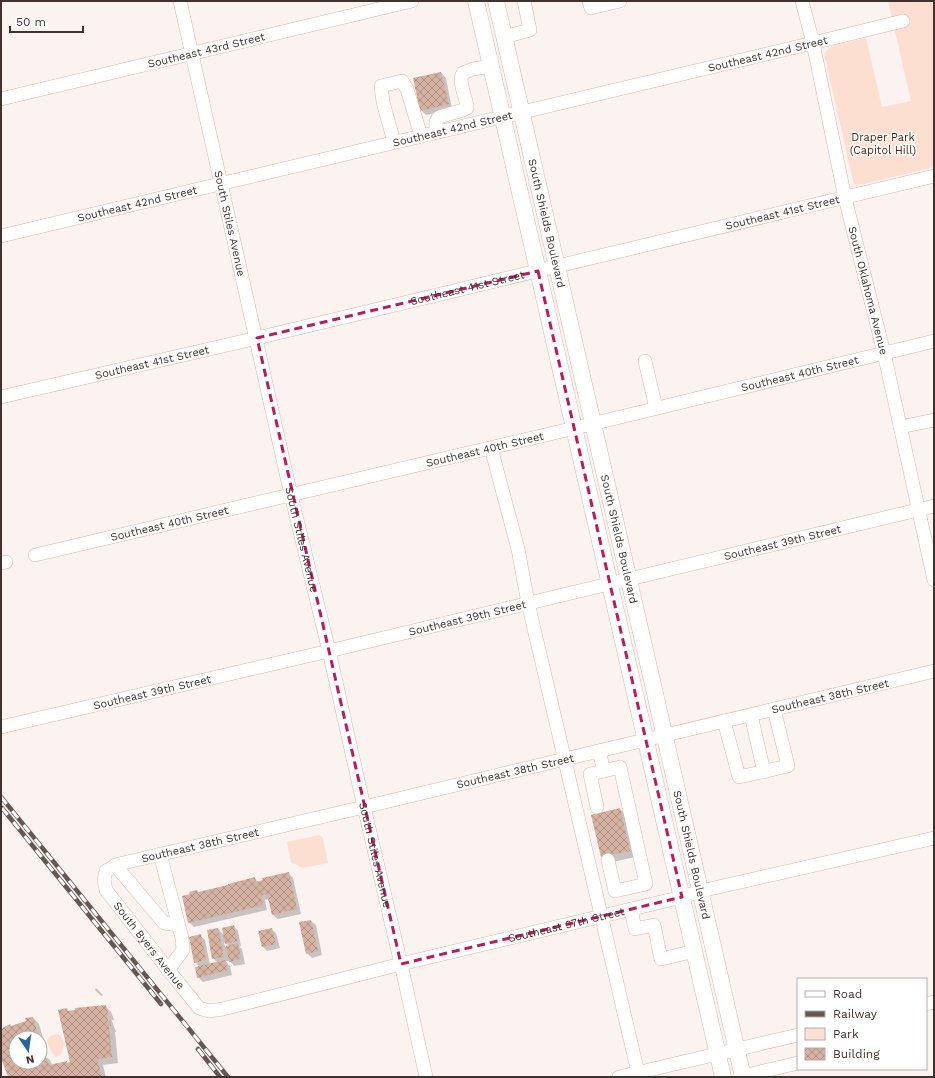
<svg xmlns="http://www.w3.org/2000/svg" width="935" height="1078" viewBox="0 0 935 1078" font-family="'Work Sans',sans-serif">
  <style>
    .park { fill: #fcdfd1 }
    .shadow { fill: #0003; fill-rule: evenodd }
    .building { fill: url(#building-cross-hatch) }
    .lines { fill: none; stroke-linecap: round; stroke-linejoin: round }
    .minor-casing { stroke: #dbb8a7; stroke-width: 14 }
    .major-casing { stroke: #dbb8a7; stroke-width: 17 }
    .minor { stroke: #fff; stroke-width: 13 }
    .major { stroke: #fff; stroke-width: 16 }
    .rail-casing { stroke: #655852; stroke-width: 4.5 }
    .rail { stroke: #fff; stroke-width: 3; stroke-dasharray: 9; stroke-linecap: butt }
    .marked { fill: none; stroke: #c2185b; stroke-width: 3; stroke-dasharray: 8 5; stroke-linejoin: round }
    .labels { text-anchor: middle; stroke-width: 3; stroke-linejoin: round; paint-order: stroke }
    .street-label { font-size: 11px; fill: #40322c; stroke: #fff }
    .park-label { font-size: 11px; fill: #4a1f05; stroke: #fff }
  </style>
  <defs>
    <pattern id="building-cross-hatch" width="8" height="8" patternUnits="userSpaceOnUse"><rect width="8" height="8" fill="#d5b2a1"/><path d="M0 0l8 8M0 8l8-8" fill="none" stroke="#ae9183"/></pattern>
  </defs>
  <rect width="100%" height="100%" fill="#fbf3f0"/>
  <g class="park">
    <path d="M888,1H934V167L864,184L854,185L824,54L831,46L866,38L882,107L911,101Z"/>
    <path d="M319,835L323,838L328,863L302,868L291,862L287,842Z"/>
    <path d="M57,1034L62,1037L64,1044L61,1055L56,1057C49,1050 40,1036 57,1034Z"/>
  </g>
  <g class="shadow">
    <path d="M441,73L446,78L452,109L426,115L421,110Z"/>
    <path d="M620,809L626,815L635,857L608,863L602,857L592,815Z"/>
    <path d="M288,873L293,878L301,914L278,919L273,915L269,899L265,900L267,910L194,927L189,922L199,893L254,878L258,882Z"/>
    <path d="M311,921L316,925L322,955L312,958L307,953Z"/>
    <path d="M234,926L238,931L241,946H239L242,949L245,964L234,966L230,961H225L230,966L232,975L203,982L198,977L200,967L195,962L201,936L205,940L210,965L218,963L213,958L218,929L224,935ZM224,942L229,946L225,947Z"/>
    <path d="M271,929L276,933L280,948L267,951L263,947L259,932Z"/>
    <path d="M96,988L103,995L101,996L95,990Z"/>
    <path d="M105,1006L111,1012L114,1020H112L114,1027L115,1029L116,1032H115L118,1063L103,1065L106,1077H9L1,1056V1030L27,1022L33,1018L39,1024L47,1052L45,1053L46,1057L50,1060L52,1065L66,1062L68,1064L71,1063L67,1009L69,1012ZM16,1038H40V1062H16Z"/>
  </g>
  <g class="building">
    <path d="M441,72L449,104L420,111L413,78Z"/>
    <path d="M620,808L630,851L601,857L591,815Z"/>
    <path d="M289,872L297,909L272,915L267,894L261,896L263,905L188,923L182,896L190,894L189,892L197,890L198,892L228,885V884L255,877L256,882L263,880L262,878Z"/>
    <path d="M311,920L318,951L306,954L299,922Z"/>
    <path d="M234,925L237,941L225,944L222,928Z"/>
    <path d="M218,928L224,957L212,959L207,930Z"/>
    <path d="M272,928L276,944L262,947L258,931Z"/>
    <path d="M201,934L206,960L194,963L189,937Z"/>
    <path d="M238,943L241,959L229,962L226,946Z"/>
    <path d="M225,960L228,970L197,978L195,967Z"/>
    <path d="M106,1005L108,1014H107L108,1022L110,1021L111,1026H109L112,1057L97,1059L102,1077H25V1076L22,1077H8L1,1058V1029L10,1024L11,1026L26,1021L25,1018L33,1017L39,1038H16V1062H40V1048L42,1053H44L49,1065L67,1061V1063L70,1062L58,1010L67,1008L68,1011L75,1010V1008Z"/>
  </g>
  <g class="lines">
    <defs>
      <g id="minor">
        <path id="s1" d="M180,1L291,495L329,651L364,807L401,964L426,1077"/>
        <path d="M589,1L591,8L620,1"/>
        <path id="s2" d="M802,1L813,43L845,198L884,353L934,580"/>
        <path d="M504,37L530,30L524,1"/>
        <path id="s3" d="M1,99L412,1"/>
        <path d="M438,132C436,126 434,122 439,117L463,110L467,108C467,97 457,83 463,73L473,69L492,66"/>
        <path d="M394,142L383,102L381,86L402,81L407,89L421,136"/>
        <path id="s4" d="M1,236L813,43L903,21"/>
        <path d="M645,361L656,408"/>
        <path id="s5" d="M1,397L257,338L934,176"/>
        <path d="M900,427L934,420"/>
        <path d="M491,448L518,549L528,603L639,1077"/>
        <path id="s6" d="M35,555L575,428L934,341"/>
        <path d="M1,563L6,562"/>
        <path id="s7" d="M934,671L364,807L119,864L106,871L104,880L106,890L166,967L199,1008L209,1011L223,1009L401,964L682,897L701,891L934,838"/>
        <path d="M751,715L764,772"/>
        <path d="M724,721L739,777L788,766L774,709"/>
        <path id="s8" d="M1,727L329,651L934,506"/>
        <path d="M599,751L604,771L620,767L646,884L615,891L608,860"/>
        <path d="M597,807L590,774L604,771"/>
        <path d="M160,854L182,938L183,950L168,970"/>
        <path d="M115,865L164,923L178,925"/>
        <path d="M631,909L635,929L654,925L661,959L695,951"/>
        <path d="M926,1004L934,1002"/>
        <path d="M743,1076L798,1063"/>
        <path d="M619,1077L798,1035"/>
      </g>
      <g id="major">
        <path d="M476,1L723,1077"/>
        <path id="s9" d="M496,1L743,1077"/>
      </g>
    </defs>
    <use href="#minor" class="minor-casing"/>
    <use href="#major" class="major-casing"/>
    <use href="#minor" class="minor"/>
    <use href="#major" class="major"/>
    <defs>
      <g id="rail">
        <path d="M1,797L228,1077"/>
        <path d="M2,808L161,1004"/>
        <path d="M198,1049L220,1077"/>
      </g>
    </defs>
    <use href="#rail" class="rail-casing"/>
    <use href="#rail" class="rail"/>
  </g>
  <path class="marked" d="M538,271L682,897L401,964L257,338Z"/>
  <g class="labels">
    <g class="street-label">
      <text dy="4" stroke="none"><textPath href="#s3" startOffset="211">Southeast 43rd Street</textPath></text>
      <text dy="4" stroke="none"><textPath href="#s4" startOffset="788">Southeast 42nd Street</textPath></text>
      <text dy="4" stroke="none"><textPath href="#s4" startOffset="464">Southeast 42nd Street</textPath></text>
      <text dy="4" stroke="none"><textPath href="#s4" startOffset="140">Southeast 42nd Street</textPath></text>
      <text dy="4" stroke="none"><textPath href="#s5" startOffset="803">Southeast 41st Street</textPath></text>
      <text dy="4" stroke="none"><textPath href="#s1" startOffset="228">South Stiles Avenue</textPath></text>
      <text dy="4" stroke="none"><textPath href="#s9" startOffset="228">South Shields Boulevard</textPath></text>
      <text dy="4" stroke="none"><textPath href="#s5" startOffset="479">Southeast 41st Street</textPath></text>
      <text dy="4" stroke="none"><textPath href="#s2" startOffset="297">South Oklahoma Avenue</textPath></text>
      <text dy="4" stroke="none"><textPath href="#s5" startOffset="155">Southeast 41st Street</textPath></text>
      <text dy="4" stroke="none"><textPath href="#s6" startOffset="786">Southeast 40th Street</textPath></text>
      <text dy="4" stroke="none"><textPath href="#s6" startOffset="462">Southeast 40th Street</textPath></text>
      <text dy="4" stroke="none"><textPath href="#s6" startOffset="138">Southeast 40th Street</textPath></text>
      <text dy="4" stroke="none"><textPath href="#s1" startOffset="552">South Stiles Avenue</textPath></text>
      <text dy="4" stroke="none"><textPath href="#s9" startOffset="552">South Shields Boulevard</textPath></text>
      <text dy="4" stroke="none"><textPath href="#s8" startOffset="803">Southeast 39th Street</textPath></text>
      <text dy="4" stroke="none"><textPath href="#s8" startOffset="479">Southeast 39th Street</textPath></text>
      <text dy="4" stroke="none"><textPath href="#s8" startOffset="155">Southeast 39th Street</textPath></text>
      <text transform="translate(830 696) rotate(-13)" y="4">Southeast 38th Street</text>
      <text transform="translate(515 771) rotate(-13)" y="4">Southeast 38th Street</text>
      <text transform="translate(200 845) rotate(-13)" y="4">Southeast 38th Street</text>
      <text dy="4" stroke="none"><textPath href="#s1" startOffset="876">South Stiles Avenue</textPath></text>
      <text dy="4" stroke="none"><textPath href="#s9" startOffset="876">South Shields Boulevard</textPath></text>
      <text dy="4" stroke="none"><textPath href="#s7" startOffset="1400">Southeast 37th Street</textPath></text>
      <text dy="4" stroke="none"><textPath href="#s7" startOffset="942">South Byers Avenue</textPath></text>
    </g>
    <g class="park-label">
      <text x="883" y="141">Draper Park<tspan x="883" dy="13">(Capitol Hill)</tspan></text>
    </g>
  </g>
  <rect width="935" height="1078" fill="none" stroke="#40322c" stroke-width="4"/>
  <rect x="797" y="978" width="130" height="92" fill="#ffffff" stroke="#b3adab"/>
  <rect x="805" y="991" width="20" height="6" fill="#ffffff" stroke="#b3adab"/>
  <text x="833" y="998" font-size="12" fill="#40322c">Road</text>
  <rect x="805" y="1011" width="20" height="6" fill="#655852" stroke="#b3adab"/>
  <text x="833" y="1018" font-size="12" fill="#40322c">Railway</text>
  <rect x="805" y="1028" width="20" height="12" fill="#fcdfd1" stroke="#b3adab"/>
  <text x="833" y="1038" font-size="12" fill="#40322c">Park</text>
  <rect x="805" y="1048" width="20" height="12" fill="url(#building-cross-hatch)" stroke="#b3adab"/>
  <text x="833" y="1058" font-size="12" fill="#40322c">Building</text>
  <g transform="translate(28 1050) rotate(167)"><circle r="19" fill="#ffffff" stroke="#b3adab"/>
  <path d="M0-3L7 15L0 10L-7 15Z" fill="#28639a"/>
  <text y="-6" font-size="11" font-weight="bold" text-anchor="middle" fill="#40322c">N</text>
  </g>
  <path d="M10 26v6h73v-6" fill="none" stroke="#40322c" stroke-width="2"/>
  <text x="16" y="26" font-size="12" fill="#40322c" stroke="#ffffff" stroke-width="3" paint-order="stroke">50 m</text>
</svg>
